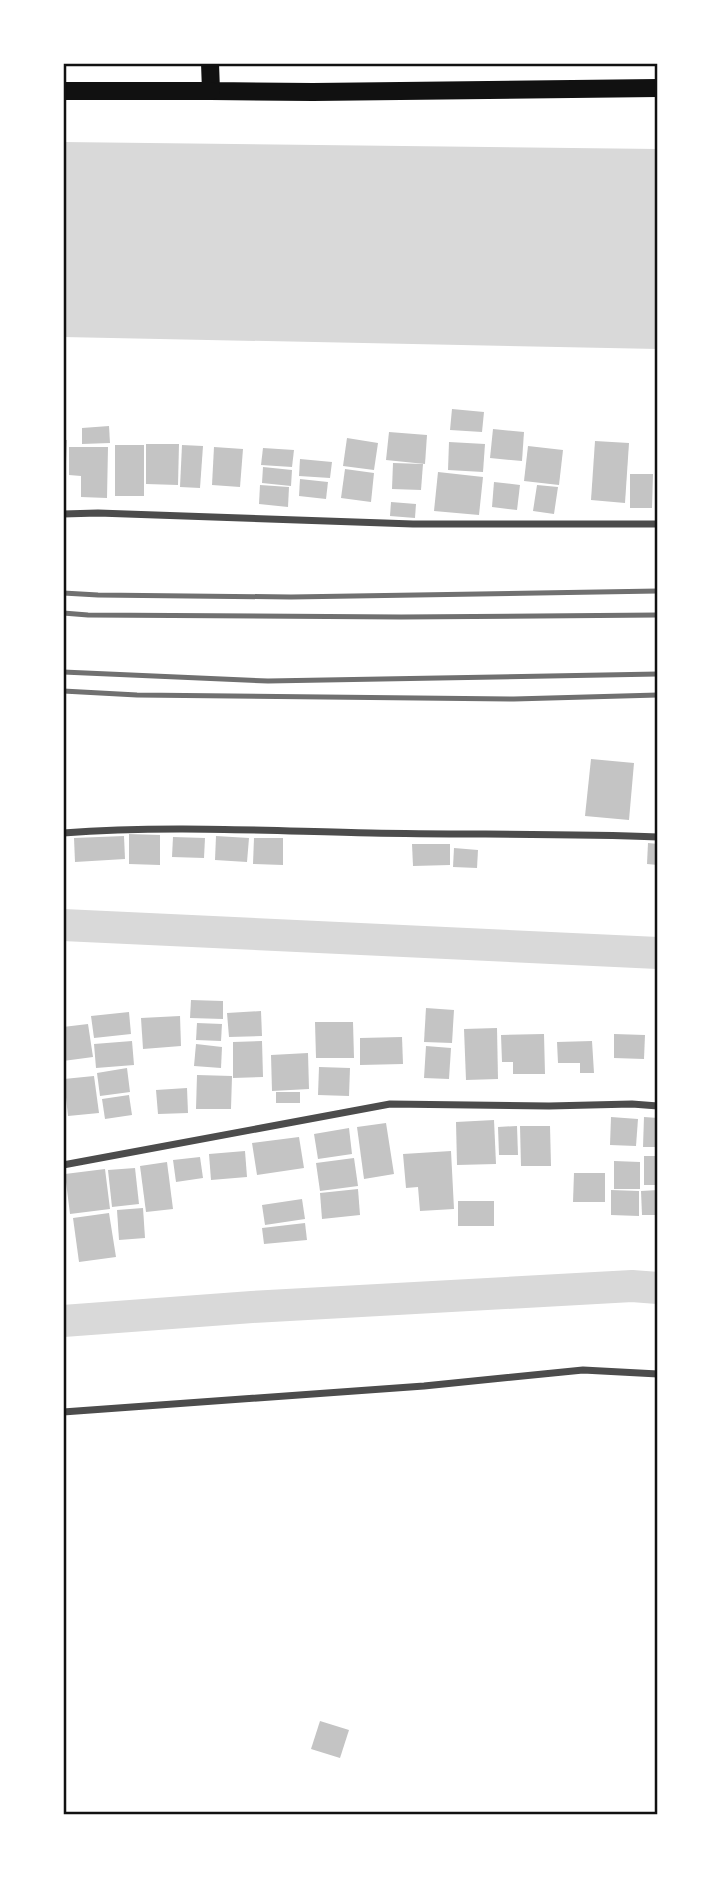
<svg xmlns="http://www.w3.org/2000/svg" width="721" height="1878" viewBox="0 0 721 1878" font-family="'Noto Serif',serif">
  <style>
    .water { fill: #d9d9d9 }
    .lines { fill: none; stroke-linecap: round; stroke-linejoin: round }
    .canal { stroke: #d9d9d9; stroke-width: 32 }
    .building { fill: #c4c4c4 }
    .minor { stroke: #4c4c4c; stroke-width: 7 }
    .primary { stroke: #111; stroke-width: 18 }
    .rail { stroke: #707070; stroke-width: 5 }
    .neatline { fill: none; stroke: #111; stroke-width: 2.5 }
  </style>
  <rect width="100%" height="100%" fill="#fff"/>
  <path class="water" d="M63,142L658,149V349L63,337Z"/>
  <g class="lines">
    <g class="canal">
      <path d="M63,925L658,953"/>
      <path d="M63,1321L252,1307L632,1286L658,1288"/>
    </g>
  </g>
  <g class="building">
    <path d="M452,409L484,412L482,432L450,430Z"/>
    <path d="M109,426L110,443L82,444V428Z"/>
    <path d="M493,429L524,432L522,461L490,458Z"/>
    <path d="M389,432L427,435L425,464L386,460Z"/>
    <path d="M347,438L378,443L374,470L343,466Z"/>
    <path d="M63,440H67L65,486H63Z"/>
    <path d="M595,441L629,443L625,503L591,500Z"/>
    <path d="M449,442L485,444L483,472L448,470Z"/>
    <path d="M146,444H179L178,485L146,484Z"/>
    <rect x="115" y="445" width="29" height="51"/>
    <path d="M182,445L203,446L200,488L180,487Z"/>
    <path d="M528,446L563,450L559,485L524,481Z"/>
    <path d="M69,447H108L107,498L81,497V476L69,475Z"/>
    <path d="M214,447L243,449L240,487L212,485Z"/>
    <path d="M263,448L294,450L292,467L261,465Z"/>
    <path d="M300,459L332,462L330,478L299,476Z"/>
    <path d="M393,463L423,464L421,490L392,489Z"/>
    <path d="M263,467L292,470L291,486L262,483Z"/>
    <path d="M345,469L374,473L371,502L341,498Z"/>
    <path d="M438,472L483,477L479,515L434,511Z"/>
    <path d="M630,474H653L652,508H630Z"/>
    <path d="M300,479L328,482L326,499L299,496Z"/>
    <path d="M494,482L520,485L517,510L492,507Z"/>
    <path d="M260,485L289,487L288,507L259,504Z"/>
    <path d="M537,485L558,487L554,514L533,511Z"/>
    <path d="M391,502L416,504L415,518L390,516Z"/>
    <path d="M591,759L634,763L629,820L585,816Z"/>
    <path d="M129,834L160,835V865L129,864Z"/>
    <path d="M124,836L125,859L75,862L74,838Z"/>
    <path d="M216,836L249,838L247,862L215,860Z"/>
    <path d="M173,837L205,838L204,858L172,857Z"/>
    <path d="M254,838H283V865L253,864Z"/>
    <path d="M648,843L658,844V865L647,864Z"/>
    <path d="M412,844H450V865L413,866Z"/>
    <path d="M454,848L478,850L477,868L453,867Z"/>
    <path d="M191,1000L223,1001V1019L190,1018Z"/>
    <path d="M426,1008L454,1010L452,1043L424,1042Z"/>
    <path d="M261,1011L262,1036L229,1037L227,1013Z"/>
    <path d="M129,1012L131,1034L94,1038L91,1016Z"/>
    <path d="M180,1016L181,1046L143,1049L141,1018Z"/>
    <path d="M315,1022H353L354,1058H316Z"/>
    <path d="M197,1023L222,1024L221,1041L196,1040Z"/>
    <path d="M88,1024L93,1057L63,1061V1027Z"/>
    <path d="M497,1028L498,1079L466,1080L464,1029Z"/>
    <path d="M544,1034L545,1074H513V1062H502L501,1035Z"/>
    <path d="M614,1034L645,1035L644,1059L614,1058Z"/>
    <path d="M402,1037L403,1064L360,1065V1038Z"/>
    <path d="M132,1041L134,1065L96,1068L94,1044Z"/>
    <path d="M262,1041L263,1077L233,1078V1042Z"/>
    <path d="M592,1041L594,1073H580V1063H558L557,1042Z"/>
    <path d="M196,1044L222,1047L221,1068L194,1066Z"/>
    <path d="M426,1046L451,1048L449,1079L424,1078Z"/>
    <path d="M308,1053L309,1089L272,1091L271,1055Z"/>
    <path d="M319,1067L350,1068L349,1096L318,1095Z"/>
    <path d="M127,1068L130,1092L100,1096L97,1073Z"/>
    <path d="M197,1075L232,1076L231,1109H196Z"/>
    <path d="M94,1076L99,1113L68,1116L64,1079Z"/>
    <path d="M187,1088L188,1113L158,1114L156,1090Z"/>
    <rect x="276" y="1092" width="24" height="11"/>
    <path d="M129,1095L132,1115L105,1119L102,1099Z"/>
    <path d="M611,1117L638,1119L636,1146L610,1145Z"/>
    <path d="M644,1117L658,1118V1147H643Z"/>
    <path d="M494,1120L496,1164L457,1165L456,1122Z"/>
    <path d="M386,1123L394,1174L364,1179L357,1127Z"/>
    <path d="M517,1126L518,1155H499L498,1127Z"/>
    <path d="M520,1126H550L551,1166H521Z"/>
    <path d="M349,1128L352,1154L318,1159L314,1134Z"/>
    <path d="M299,1137L304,1168L257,1175L252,1143Z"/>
    <path d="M245,1151L247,1177L211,1180L209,1154Z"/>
    <path d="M451,1151L454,1209L420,1211L418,1187L406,1188L403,1154Z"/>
    <rect x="644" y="1156" width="14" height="29"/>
    <path d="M200,1157L203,1178L176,1182L173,1160Z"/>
    <path d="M354,1158L358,1186L320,1191L316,1163Z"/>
    <path d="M614,1161L640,1162V1189H614Z"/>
    <path d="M167,1162L173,1209L146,1212L140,1166Z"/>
    <path d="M135,1168L139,1204L112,1207L108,1170Z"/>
    <path d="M105,1169L110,1209L70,1214L65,1174Z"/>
    <path d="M574,1173H605V1202H573Z"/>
    <path d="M358,1189L360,1215L322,1219L320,1193Z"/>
    <path d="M611,1190L639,1191V1216L611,1215Z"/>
    <path d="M658,1190V1215H642L641,1191Z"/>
    <path d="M302,1199L305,1219L265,1225L262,1205Z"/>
    <rect x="458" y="1201" width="36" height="25"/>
    <path d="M143,1208L145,1238L119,1240L117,1210Z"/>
    <path d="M109,1213L116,1257L79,1262L73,1218Z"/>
    <path d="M305,1223L307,1240L264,1244L262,1228Z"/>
    <path d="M320,1721L349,1730L340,1758L311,1749Z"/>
  </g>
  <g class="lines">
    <g class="minor">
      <path d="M63,514L98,513L413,524H658"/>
      <path d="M63,833C165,825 269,831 371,833C467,835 562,833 658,837"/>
      <path d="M63,1165L390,1104L549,1106L632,1104L658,1106"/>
      <path d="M63,1412L424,1386L583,1370L658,1374"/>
    </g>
    <g class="primary">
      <path d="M210,63L211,91L313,92L658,88"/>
      <path d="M63,91H211"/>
    </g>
    <g class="rail">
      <path d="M63,593L98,595L291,597L658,591"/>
      <path d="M63,613L88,615L401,617L658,615"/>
      <path d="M63,672L268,681L658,674"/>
      <path d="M63,691L137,695L514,699L658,695"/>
    </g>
  </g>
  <rect width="721" height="1878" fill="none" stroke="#ffffff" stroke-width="130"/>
  <rect x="65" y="65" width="591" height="1748" class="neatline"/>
</svg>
